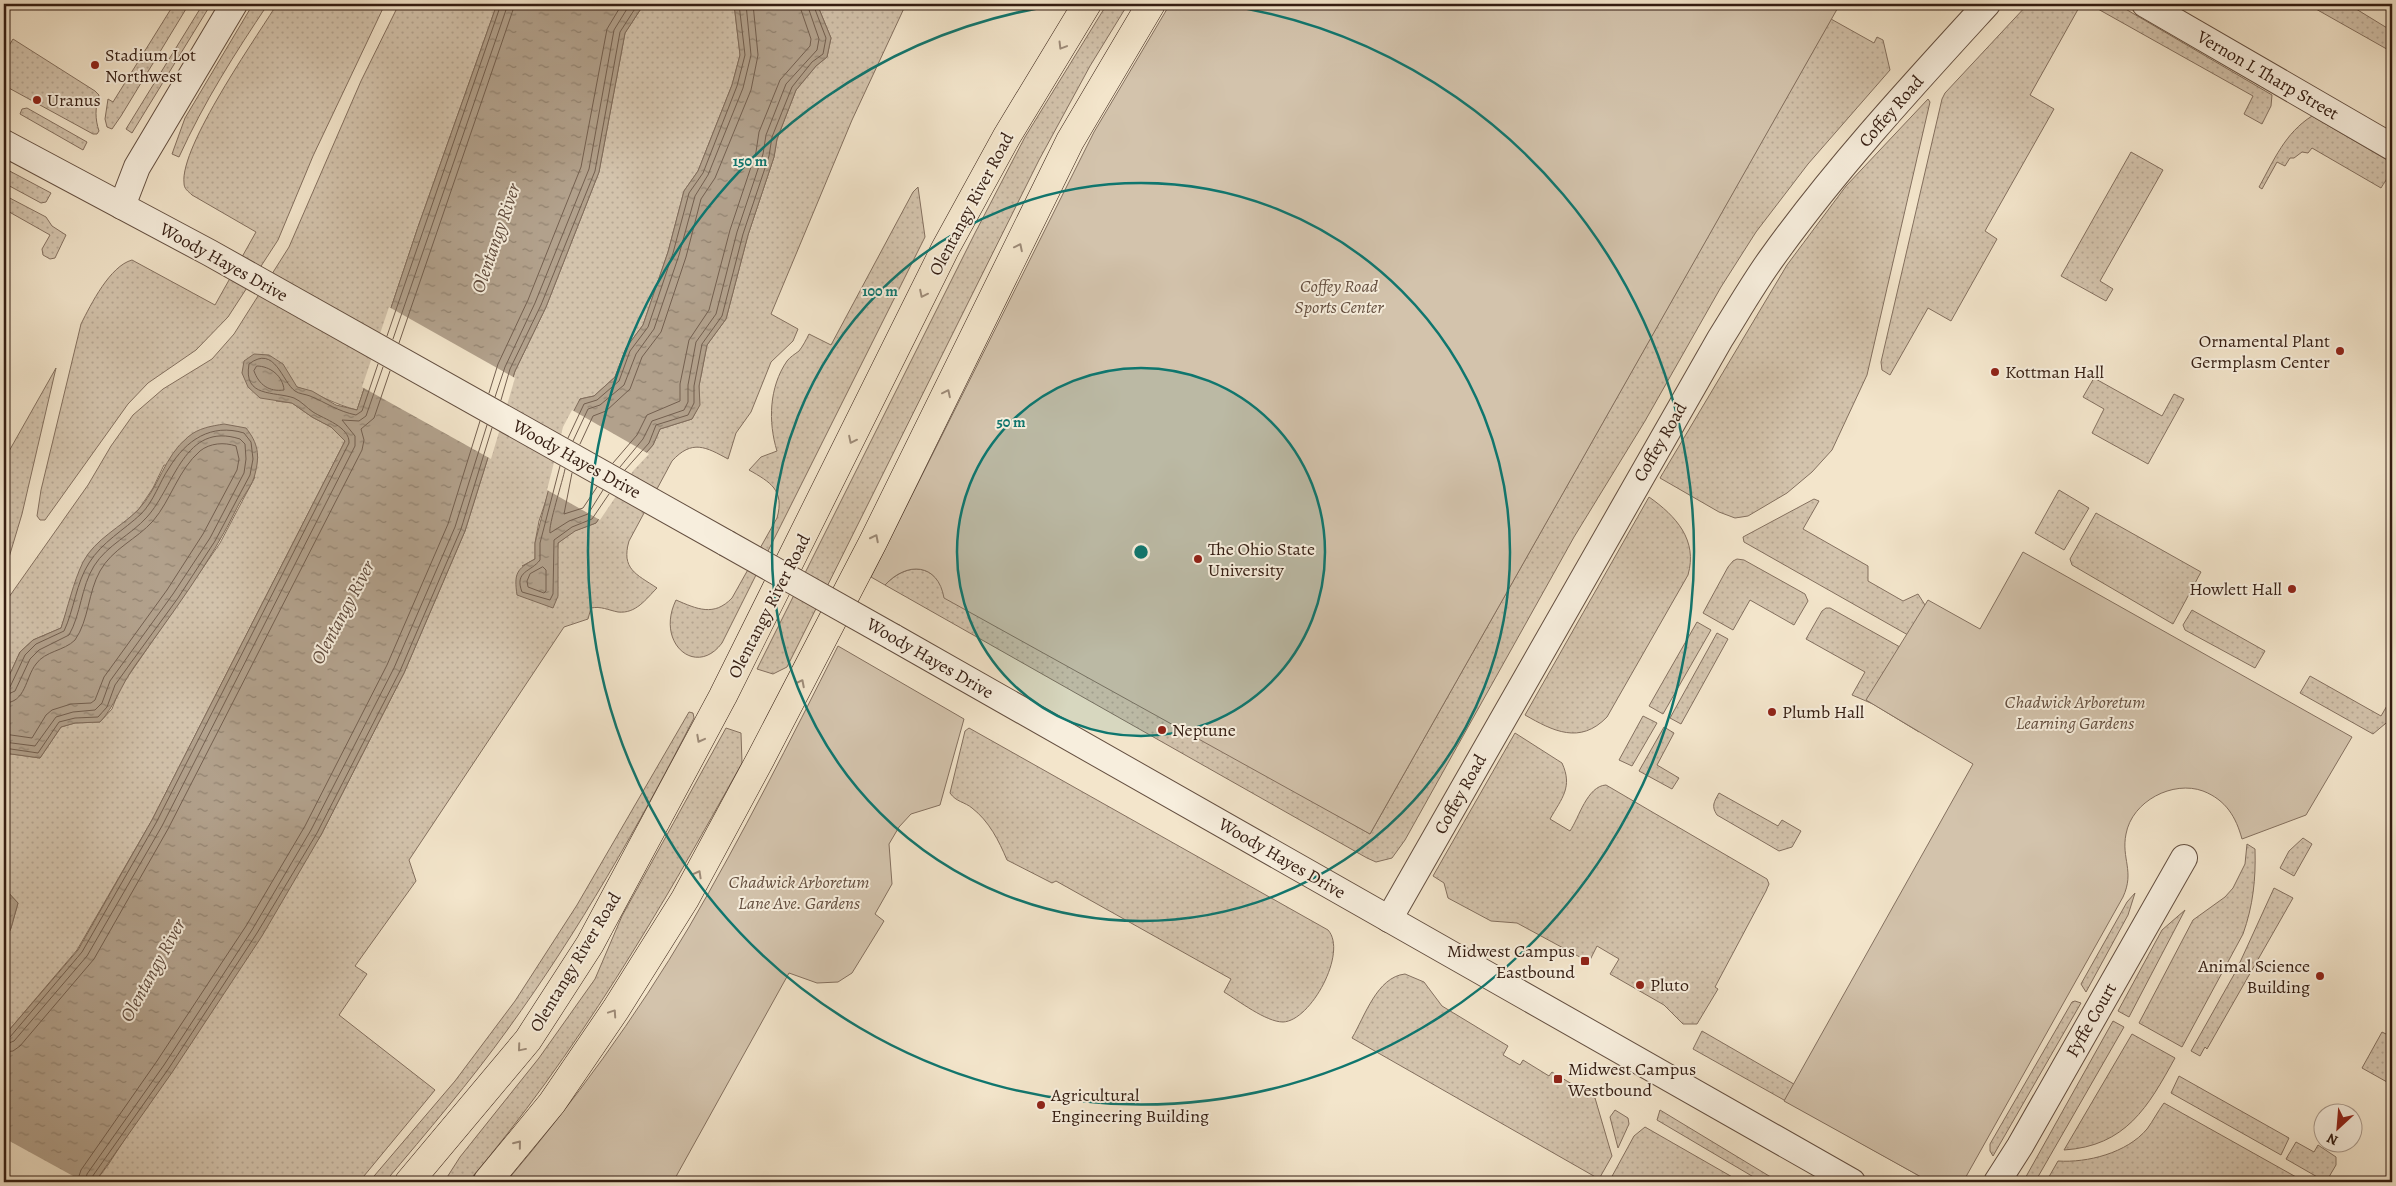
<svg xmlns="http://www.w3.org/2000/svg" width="2396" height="1186" viewBox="0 0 2396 1186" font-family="Alegreya,serif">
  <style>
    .grass { fill: url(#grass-dots); stroke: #84705f }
    .park { fill: #d3c3ac; stroke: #84705f }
    .water { fill: url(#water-ripples); stroke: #806c5b }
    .pier { fill: #f3e5cb }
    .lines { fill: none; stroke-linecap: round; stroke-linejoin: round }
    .shore { stroke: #735f4f; stroke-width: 1 }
    .minor-casing { stroke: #644f40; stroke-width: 28 }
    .major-casing { stroke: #341d12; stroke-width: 29 }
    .minor { stroke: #f7eedd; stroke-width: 26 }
    .major { stroke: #f3e5cb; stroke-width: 28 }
    .minor-bridge-casing { stroke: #644f40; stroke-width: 28; stroke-linecap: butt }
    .minor-bridge { stroke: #f7eedd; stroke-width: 26 }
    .oneway { stroke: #9d8b78 }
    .ring { fill: none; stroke: #0f766e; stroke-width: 2.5 }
    .poi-dot { fill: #8f2418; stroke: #f7eedd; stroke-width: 2 }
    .labels { text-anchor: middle; stroke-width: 4; stroke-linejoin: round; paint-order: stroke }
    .poi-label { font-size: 18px; fill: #341d12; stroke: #f7eedd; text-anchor: start }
    .street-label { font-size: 18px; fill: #341d12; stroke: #f7eedd }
    .park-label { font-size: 18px; font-style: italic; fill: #644f40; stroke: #f7eedd }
    .water-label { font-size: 19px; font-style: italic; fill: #604b3d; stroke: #f7eedd }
    .centre { fill: #0f766e; stroke: #f7eedd; stroke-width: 2.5 }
    .ring-label { font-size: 15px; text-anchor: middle; font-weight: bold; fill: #0f766e; stroke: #f7eedd; stroke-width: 4; stroke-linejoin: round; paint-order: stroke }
  </style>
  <defs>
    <pattern id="grass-dots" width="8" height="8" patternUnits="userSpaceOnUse" patternTransform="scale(1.25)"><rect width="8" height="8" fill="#d3c3ac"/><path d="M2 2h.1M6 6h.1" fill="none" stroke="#b6a793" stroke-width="1.8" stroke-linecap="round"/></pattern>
    <pattern id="water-ripples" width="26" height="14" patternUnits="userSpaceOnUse" patternTransform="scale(1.25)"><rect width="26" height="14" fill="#b2a18c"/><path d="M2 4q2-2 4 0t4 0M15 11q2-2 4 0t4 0" fill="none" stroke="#928371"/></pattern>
  </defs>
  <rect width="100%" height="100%" fill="#f3e5cb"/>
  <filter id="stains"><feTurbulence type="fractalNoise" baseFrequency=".004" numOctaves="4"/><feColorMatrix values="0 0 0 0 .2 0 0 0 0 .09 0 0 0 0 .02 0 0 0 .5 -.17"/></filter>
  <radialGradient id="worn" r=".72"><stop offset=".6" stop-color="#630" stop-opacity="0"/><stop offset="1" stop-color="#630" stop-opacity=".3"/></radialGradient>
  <g class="grass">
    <path d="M174,4H189L121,116L112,129L107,127L105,119L108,99L113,102Z"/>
    <path d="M203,4H211L132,133L126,129Z"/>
    <path d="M253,4H268C235,53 204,102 179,157L172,154L185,118Z"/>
    <path d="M277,4H385L313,156L278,240L228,317L196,350L148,383L128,404L45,520H40L37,516L41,490L81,324C91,304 110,266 132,260L215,305L256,232L192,195C188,191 184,189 184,183C180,146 256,38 277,4Z"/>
    <path d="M399,4H497L418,227L357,410C336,405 318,394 297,387L276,401L292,403L312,417L331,427L345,441L152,820L77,950L4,1036V943L11,928L18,903L4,888V753L40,758L61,727L75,723L100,722L112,709L120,688L220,543L255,477L164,465L153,488L139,509L84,561L61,628L33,640L20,652L4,687V604L88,485L111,446L133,415L163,389L212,359L234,334L289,247L361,81Z"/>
    <path d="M644,4H734L740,55L732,85L698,171L684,191L668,252L643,325L626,348L615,377L594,396L580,399L539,521L535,543V559L522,566L557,557L558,543L574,531L596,523L631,470L653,445L660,429L692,419L699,405V386L707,345L726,319L748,235L774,157L777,139L796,90L816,66L827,57L831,38L817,4H906L852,120L771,314L798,329L793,341L771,362L751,412L736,433L728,459C706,447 692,439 672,461L629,541C621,569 636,574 657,588C646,599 636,614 618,612C608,610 601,606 591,608L588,619L564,627L409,860L416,881L355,966L367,974L339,1015L435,1090L359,1182H169C147,1171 144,1180 123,1182C114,1183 104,1182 95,1182L108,1165L321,835L404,673L465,531L515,371L546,307L599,172L625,33Z"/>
    <path d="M1107,4H1128L1090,66L1039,160L787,667L773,674L757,669L975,233L1025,137Z"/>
    <path d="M2028,4H2081L2030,95L2054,109L1985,231L1997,239L1951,321L1928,308L1890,375L1882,370L1881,362L1942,99L1945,93Z"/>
    <path d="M2089,4H2117L2272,95L2271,106L2262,124L2244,114L2253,96Z"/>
    <path d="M2307,4H2348L2392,31V52Z"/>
    <path d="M1831,19L1874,43L1877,37L1883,40L1890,70L1808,164L1756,232L1721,287L1645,421L1574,537L1405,840L1392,858L1376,862L1367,858L885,585C904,565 930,561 943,589L1370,834Z"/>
    <path d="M13,39L95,91L99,95C95,108 95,119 99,131L97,134H93L7,87L10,80L4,76V54Z"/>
    <path d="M1928,99L1930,102L1867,375L1832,450L1812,472L1787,493L1748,516L1735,518L1719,512L1660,478L1787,265L1846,186Z"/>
    <path d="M27,108L87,142L83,150L20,114L22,109Z"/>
    <path d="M2312,116L2387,160C2395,170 2387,178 2381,188L2312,148L2308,153L2302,152L2294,158H2290L2285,166L2277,162L2262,189L2259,187C2274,160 2285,133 2312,116Z"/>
    <path d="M2131,152L2163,170L2100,281L2113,289L2106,301L2061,276Z"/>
    <path d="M4,168L51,193L46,202L41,203L4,183Z"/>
    <path d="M918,187L925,237L722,643C696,678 655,643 676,600C697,609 714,617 732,598L777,518C785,490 770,482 749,470L761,457L777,451C768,422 769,387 787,361C790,357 795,354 799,351C803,346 806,340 809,334L831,345L913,192Z"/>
    <path d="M4,195L46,217L52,226L66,235L55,258L50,259L43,255L42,249L50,235L4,209Z"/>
    <path d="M56,368L22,514L4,574V460Z"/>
    <path d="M2094,378L2162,416L2174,394L2184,399L2148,464L2092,433L2104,409L2083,397Z"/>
    <path d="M2059,490L2089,508L2064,550L2035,533Z"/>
    <path d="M1649,497C1676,516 1698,540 1688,575L1607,717C1580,745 1553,731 1525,715Z"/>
    <path d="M1814,499L1819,501L1803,529L1868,566V581L1903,601L1918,594L1932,616L1915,639L1744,542L1743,537Z"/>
    <path d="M2096,513L2201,572L2173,624L2072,565L2070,559Z"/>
    <path d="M1737,559L1744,560L1805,594L1808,601L1794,625L1750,600L1733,630L1703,613L1728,567L1733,561Z"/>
    <path d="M1826,608H1830L1952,676L1919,732L1873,704L1852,695L1865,672L1806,639L1822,611Z"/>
    <path d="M2192,610L2265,651L2255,668L2185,630L2183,625Z"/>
    <path d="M1697,622L1711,630L1663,714L1649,706Z"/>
    <path d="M1717,633L1728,639L1681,724L1670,718Z"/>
    <path d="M2310,676L2381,716L2388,704L2392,706V718L2373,734L2300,693Z"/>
    <path d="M689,712L693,713L694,718C639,825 579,931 508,1029C470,1082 427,1132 385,1182H369L455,1081L515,1001L577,905Z"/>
    <path d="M1643,716L1657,723L1632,766L1619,760Z"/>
    <path d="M1664,727L1674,733L1657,765L1679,778L1672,789L1639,771Z"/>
    <path d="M726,728L741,733L742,763C661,909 577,1054 468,1182H444L460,1157L539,1058L595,979L622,916Z"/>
    <path d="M969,728L1328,930C1348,952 1311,1021 1283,1022C1266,1022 1239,1001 1224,992L1231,979L1056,881L1052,883L1007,860C999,841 989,821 972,808C965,802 956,802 950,793L965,731Z"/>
    <path d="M1515,733L1562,763C1573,787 1562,798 1550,819L1570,831C1579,818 1587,786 1606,785L1767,879L1769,884L1766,891L1715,987L1718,989L1697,1024H1683L1664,1005L1610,974L1619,959L1597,946L1589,962L1517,923L1491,921L1448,898L1444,883L1433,876Z"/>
    <path d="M1719,793L1778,826L1782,820L1801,831L1792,847L1779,851L1717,815C1711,806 1714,802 1719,793Z"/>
    <path d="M2303,838L2312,844L2294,876L2280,868L2289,851Z"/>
    <path d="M2247,844L2255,849C2256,879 2253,906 2243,934L2182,1047L2139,1023L2193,920L2225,897L2233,888L2245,864Z"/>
    <path d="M2274,888L2293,898L2207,1049L2205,1047L2200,1056L2191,1051L2236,971Z"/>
    <path d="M2135,893L2128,915L2086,992L2081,984L2127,902Z"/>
    <path d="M2185,910L2129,1017L2118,1011L2162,930Z"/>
    <path d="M1405,974L1424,982L1442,1006L1508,1046L1503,1055L1520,1065L1523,1060L1549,1076L1552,1072L1595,1098L1612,1156L1599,1179L1352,1038C1365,1016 1377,977 1405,974Z"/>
    <path d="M2075,1001L2081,1003L1993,1156L1990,1151V1144L2072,1002Z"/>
    <path d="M2113,1021L2124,1027L2035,1182H2023Z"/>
    <path d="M2392,1028V1073L2387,1082L2362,1068L2382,1032L2388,1035Z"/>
    <path d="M1702,1031L1844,1113L1929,1172L1923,1178L1693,1049Z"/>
    <path d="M2132,1034L2175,1058C2148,1107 2126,1146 2064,1150Z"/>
    <path d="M2179,1076L2289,1138L2281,1155L2171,1093Z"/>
    <path d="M2164,1103L2305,1182H2046L2058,1161C2087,1163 2127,1153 2147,1129C2153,1121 2158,1111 2164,1103Z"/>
    <path d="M1615,1110L1628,1118L1629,1124L1618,1148L1610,1117Z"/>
    <path d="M1660,1110L1779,1182H1762L1657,1120Z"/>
    <path d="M1645,1127L1741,1182H1611L1610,1180L1634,1136Z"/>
    <path d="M2296,1142L2314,1152L2318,1145L2336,1157V1165L2326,1182L2286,1159Z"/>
  </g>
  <g class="park">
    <path d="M1170,4H1840L1370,834L944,598C938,563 907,561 885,585L871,577L1094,132Z"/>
    <path d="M2023,552L2352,737L2306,815L2242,839C2236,817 2226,800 2203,791C2173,780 2132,801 2126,834C2121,859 2135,871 2123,897L1963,1182H1938L1929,1177L1923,1178L1784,1101L1973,764L1866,700L1928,600L1980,629Z"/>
    <path d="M838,646L964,719L940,805L911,814L899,827L889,844L892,884L875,914L884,921L852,973L838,982L817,983L789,973L673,1182H506C573,1103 636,1017 689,927C742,836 790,741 838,646Z"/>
  </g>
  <g class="water">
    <path d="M497,4H644L625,33L599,172L546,307L515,371L465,531L404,673L321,835L262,936L173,1071L95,1182H4V1036L78,950L152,820L345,441L331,427L312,417L292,403L260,398L248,387L242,373L244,361L254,354L269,355L283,364L297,387L312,391L336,405L357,410L418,227Z"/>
    <path d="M734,4H817L831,38L827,57L816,66L796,90L777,139L774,157L748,235L726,319L707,345L699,386L700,405L692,419L660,429L653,445L631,470L596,523L575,531L558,543V596L553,608L517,595C514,574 516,569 535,559V543L555,464L565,428L580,399L594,396L615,377L626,348L643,325L668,252L684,191L698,171L732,85L740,55Z"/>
    <path d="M224,424L246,428C258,443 260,455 255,474C253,484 244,495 239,504C210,564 172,613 134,667C121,685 115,706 100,722L75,723L61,727L40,758L4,753V687L20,652L33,640L61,628C68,607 73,583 83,562C95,539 121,527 138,510C159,488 164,456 188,437C198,428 212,426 224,424Z"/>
    <path d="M4,888L18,903L11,928L4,943Z"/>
  </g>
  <g class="pier">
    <path d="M389,307L515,378L491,459L362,387Z"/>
    <path d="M572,410L649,454L633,471L600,520L547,490L563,427Z"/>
    <path d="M4,1138L84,1182H4Z"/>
  </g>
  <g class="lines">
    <g class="shore">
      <path d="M387,336L501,4"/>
      <path d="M393,339L508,4"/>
      <path d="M399,343L515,4"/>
      <path d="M257,366C270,366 283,376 284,390C269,392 259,385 254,371Z"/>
      <path d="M489,393L498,364L528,300L581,167L607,29L622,4"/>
      <path d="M495,397L505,367L535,303L589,169L614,30L630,4"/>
      <path d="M501,400L510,369L541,305L595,171L620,32L638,4"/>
      <path d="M568,438L584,404L597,400L619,381L630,351L648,327L673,253L689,193L703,173L737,86L745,55L739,4"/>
      <path d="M573,441L588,409L600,405L624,385L636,354L654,329L679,255L695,196L708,175L743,88L751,55L746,4"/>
      <path d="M580,444L593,416L606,411L630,389L642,357L661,332L686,257L701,199L715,178L751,90L758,55L753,4"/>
      <path d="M613,463L637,435L647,415L680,401V384L689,340L709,310L730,230L756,152L759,132L780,80L810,46L811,39L799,4"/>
      <path d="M560,466L540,543V560C531,572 514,571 522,592L550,600L553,594L554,540L572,527L592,519L609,494"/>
      <path d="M620,467L643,439L652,421L684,410L688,402V385L696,342L716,314L737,232L763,154L766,135L786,84L817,50L819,39L807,4"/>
      <path d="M565,469C563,480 548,526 550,533L569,521L588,514L603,490"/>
      <path d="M625,470L649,443L656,425L688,415L694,403V386L702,344L722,316L743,234L769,156L772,137L792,87L812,62L823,54L826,38L813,4"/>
      <path d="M572,473L564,514L583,508L597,487"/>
      <path d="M543,567L546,570V591L544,593L528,587L527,581L530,574Z"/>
      <path d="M4,690L10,687L25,655L36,644L64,631C74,610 76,583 89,563C102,542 124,530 141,514C154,501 159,483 169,468C186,440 211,423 244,433L251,442L253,459L250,475L215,541L178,598L130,664L115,685L107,707L98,717L75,718L59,722L38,753L4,748"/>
      <path d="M4,696L15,691L30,659L39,650L69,635C81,614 81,587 94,566C107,545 131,535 147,517C175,486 184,421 240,439L245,444L246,459L244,473L210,538L173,594L110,681L102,703L95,710L73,712L56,717L35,746L4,742"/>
      <path d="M4,703C26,703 25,678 36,664C45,651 64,651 75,640C89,620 88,592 100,571C112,549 137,539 153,521C171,500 178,470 200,451C210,443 224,442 236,446L239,459L237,470L203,534L167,590L104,677L95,700L91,703L71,704L52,710L46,715L32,738L4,734"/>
      <path d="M4,1039L10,1037L82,952L156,823L349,443C350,427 324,419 313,412C307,408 301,401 294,398C274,391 243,398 249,364C275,344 282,382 295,391C299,394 305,394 310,396C327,403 337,411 356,415L362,411L378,364"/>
      <path d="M4,1045L14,1041L87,956L162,826L355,446V436L342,420L359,421L366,416L383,367"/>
      <path d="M4,1052L13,1051L20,1046L94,959L168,829L362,450L364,440L361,429L374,418L390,371"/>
      <path d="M77,1182L81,1170L157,1061L209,982L246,926L305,826L387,665L448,524L480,421"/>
      <path d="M85,1182L87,1174L164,1065L215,987L252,930L311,830L394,668L455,527L487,425"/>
      <path d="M91,1182L92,1177L169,1068L220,990L257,933L317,833L400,671L461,529L492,428"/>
    </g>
    <defs>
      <g id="minor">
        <path d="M2145,4L2392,147"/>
        <path d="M4,143L210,253L726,543"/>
        <path d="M122,206L137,167L234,4"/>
        <path d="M893,637L1852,1182"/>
        <path d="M1389,919L1720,339C1737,312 1753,284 1771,259C1836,168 1912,86 1987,4"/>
        <path d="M1997,1182L2020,1146L2184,858"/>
      </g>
      <g id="major">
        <path d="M409,1182L528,1040L590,944L723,696L945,249L1007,136L1087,4"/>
        <path d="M487,1182L552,1103L616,1009L685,899L761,758L873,542L1070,141L1151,4"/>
      </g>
    </defs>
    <use href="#minor" class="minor-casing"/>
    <use href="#major" class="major-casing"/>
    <use href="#minor" class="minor"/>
    <use href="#major" class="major"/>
    <defs>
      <path id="minor-bridge" d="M726,543L893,637"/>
    </defs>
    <use href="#minor-bridge" class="minor-bridge-casing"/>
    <use href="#minor-bridge" class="minor-bridge"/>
  </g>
  <defs><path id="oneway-chevron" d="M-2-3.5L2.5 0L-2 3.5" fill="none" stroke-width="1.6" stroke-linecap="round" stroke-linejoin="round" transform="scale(1.25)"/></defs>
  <g class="oneway">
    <use href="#oneway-chevron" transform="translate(1062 46) rotate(121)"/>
    <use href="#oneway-chevron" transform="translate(1019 247) rotate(-64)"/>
    <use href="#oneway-chevron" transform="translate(923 294) rotate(116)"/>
    <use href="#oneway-chevron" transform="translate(947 393) rotate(-64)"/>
    <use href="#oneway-chevron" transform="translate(852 440) rotate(116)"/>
    <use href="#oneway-chevron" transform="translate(875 538) rotate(-63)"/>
    <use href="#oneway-chevron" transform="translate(801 683) rotate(-63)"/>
    <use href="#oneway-chevron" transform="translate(700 739) rotate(118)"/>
    <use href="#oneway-chevron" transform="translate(698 874) rotate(-61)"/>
    <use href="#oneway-chevron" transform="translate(613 1013) rotate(-56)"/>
    <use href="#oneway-chevron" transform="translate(521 1048) rotate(130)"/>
    <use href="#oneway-chevron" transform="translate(518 1144) rotate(-51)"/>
  </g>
  <circle cx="1141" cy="552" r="184" fill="#0f766e" fill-opacity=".12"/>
  <g class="ring">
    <circle cx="1141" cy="552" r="184"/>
    <circle cx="1141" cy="552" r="369"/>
    <path d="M1218 4A553 553 0 1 1 1064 4"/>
  </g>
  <g class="poi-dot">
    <circle cx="95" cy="65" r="5"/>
    <circle cx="37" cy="100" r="5"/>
    <circle cx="2340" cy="351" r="5"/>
    <circle cx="1995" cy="372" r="5"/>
    <circle cx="1198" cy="559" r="5"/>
    <circle cx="2292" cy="589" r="5"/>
    <circle cx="1772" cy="712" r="5"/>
    <circle cx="1162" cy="730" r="5"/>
    <rect x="1580" y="956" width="10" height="10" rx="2.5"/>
    <circle cx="2320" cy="976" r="5"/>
    <circle cx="1640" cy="985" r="5"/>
    <rect x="1553" y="1074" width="10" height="10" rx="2.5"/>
    <circle cx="1041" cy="1105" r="5"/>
  </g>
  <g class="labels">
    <g class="poi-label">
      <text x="105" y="61">Stadium Lot<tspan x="105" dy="21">Northwest</tspan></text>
      <text x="47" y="106">Uranus</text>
      <text x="2330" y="347" text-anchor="end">Ornamental Plant<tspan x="2330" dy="21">Germplasm Center</tspan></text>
      <text x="2005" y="378">Kottman Hall</text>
      <text x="1208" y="555">The Ohio State<tspan x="1208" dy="21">University</tspan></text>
      <text x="2282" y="595" text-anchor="end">Howlett Hall</text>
      <text x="1782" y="718">Plumb Hall</text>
      <text x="1172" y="736">Neptune</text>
      <text x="1575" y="957" text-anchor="end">Midwest Campus<tspan x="1575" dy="21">Eastbound</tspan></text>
      <text x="2310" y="972" text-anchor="end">Animal Science<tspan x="2310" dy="21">Building</tspan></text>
      <text x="1650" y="991">Pluto</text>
      <text x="1568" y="1075">Midwest Campus<tspan x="1568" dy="21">Westbound</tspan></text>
      <text x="1051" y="1101">Agricultural<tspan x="1051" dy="21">Engineering Building</tspan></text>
    </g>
    <g class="street-label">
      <text transform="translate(2268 75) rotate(30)" y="6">Vernon L Tharp Street</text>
      <text transform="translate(1891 111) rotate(-49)" y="6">Coffey Road</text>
      <text transform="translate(971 204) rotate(-62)" y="6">Olentangy River Road</text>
      <text transform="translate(224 262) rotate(29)" y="6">Woody Hayes Drive</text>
      <text transform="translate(1660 442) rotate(-60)" y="6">Coffey Road</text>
      <text transform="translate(577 459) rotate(29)" y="6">Woody Hayes Drive</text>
      <text transform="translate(769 606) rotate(-63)" y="6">Olentangy River Road</text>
      <text transform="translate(930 658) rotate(30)" y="6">Woody Hayes Drive</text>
      <text transform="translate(1460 794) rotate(-61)" y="6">Coffey Road</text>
      <text transform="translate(1282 858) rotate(30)" y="6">Woody Hayes Drive</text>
      <text transform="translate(575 962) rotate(-59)" y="6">Olentangy River Road</text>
      <text transform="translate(2091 1020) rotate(-60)" y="6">Fyffe Court</text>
    </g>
    <g class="park-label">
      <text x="1339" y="292">Coffey Road<tspan x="1339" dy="21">Sports Center</tspan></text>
      <text x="2075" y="708">Chadwick Arboretum<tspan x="2075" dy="21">Learning Gardens</tspan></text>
      <text x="799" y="888">Chadwick Arboretum<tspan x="799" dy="21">Lane Ave. Gardens</tspan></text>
    </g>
    <g class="water-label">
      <text transform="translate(495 238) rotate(-71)" y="7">Olentangy River</text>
      <text transform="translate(342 612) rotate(-62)" y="7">Olentangy River</text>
      <text transform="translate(152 970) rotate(-61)" y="7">Olentangy River</text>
    </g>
  </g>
  <circle cx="1141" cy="552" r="8" class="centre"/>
  <g class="ring-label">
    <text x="750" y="166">150 m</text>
    <text x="880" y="296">100 m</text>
    <text x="1011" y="427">50 m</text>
  </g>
  <rect width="2396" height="1186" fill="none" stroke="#f3e5cb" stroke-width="20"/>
  <rect x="5" y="5" width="2386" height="1176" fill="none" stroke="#341d12" stroke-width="2.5"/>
  <rect x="10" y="10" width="2376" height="1166" fill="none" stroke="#341d12"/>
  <g transform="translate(2338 1128) rotate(206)"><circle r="24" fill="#f7eedd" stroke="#a99a8c"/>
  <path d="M0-4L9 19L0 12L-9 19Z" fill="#8f2418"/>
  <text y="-8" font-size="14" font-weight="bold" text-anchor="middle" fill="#341d12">N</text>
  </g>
  <rect width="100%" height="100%" filter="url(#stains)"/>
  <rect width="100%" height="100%" fill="url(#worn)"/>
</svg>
